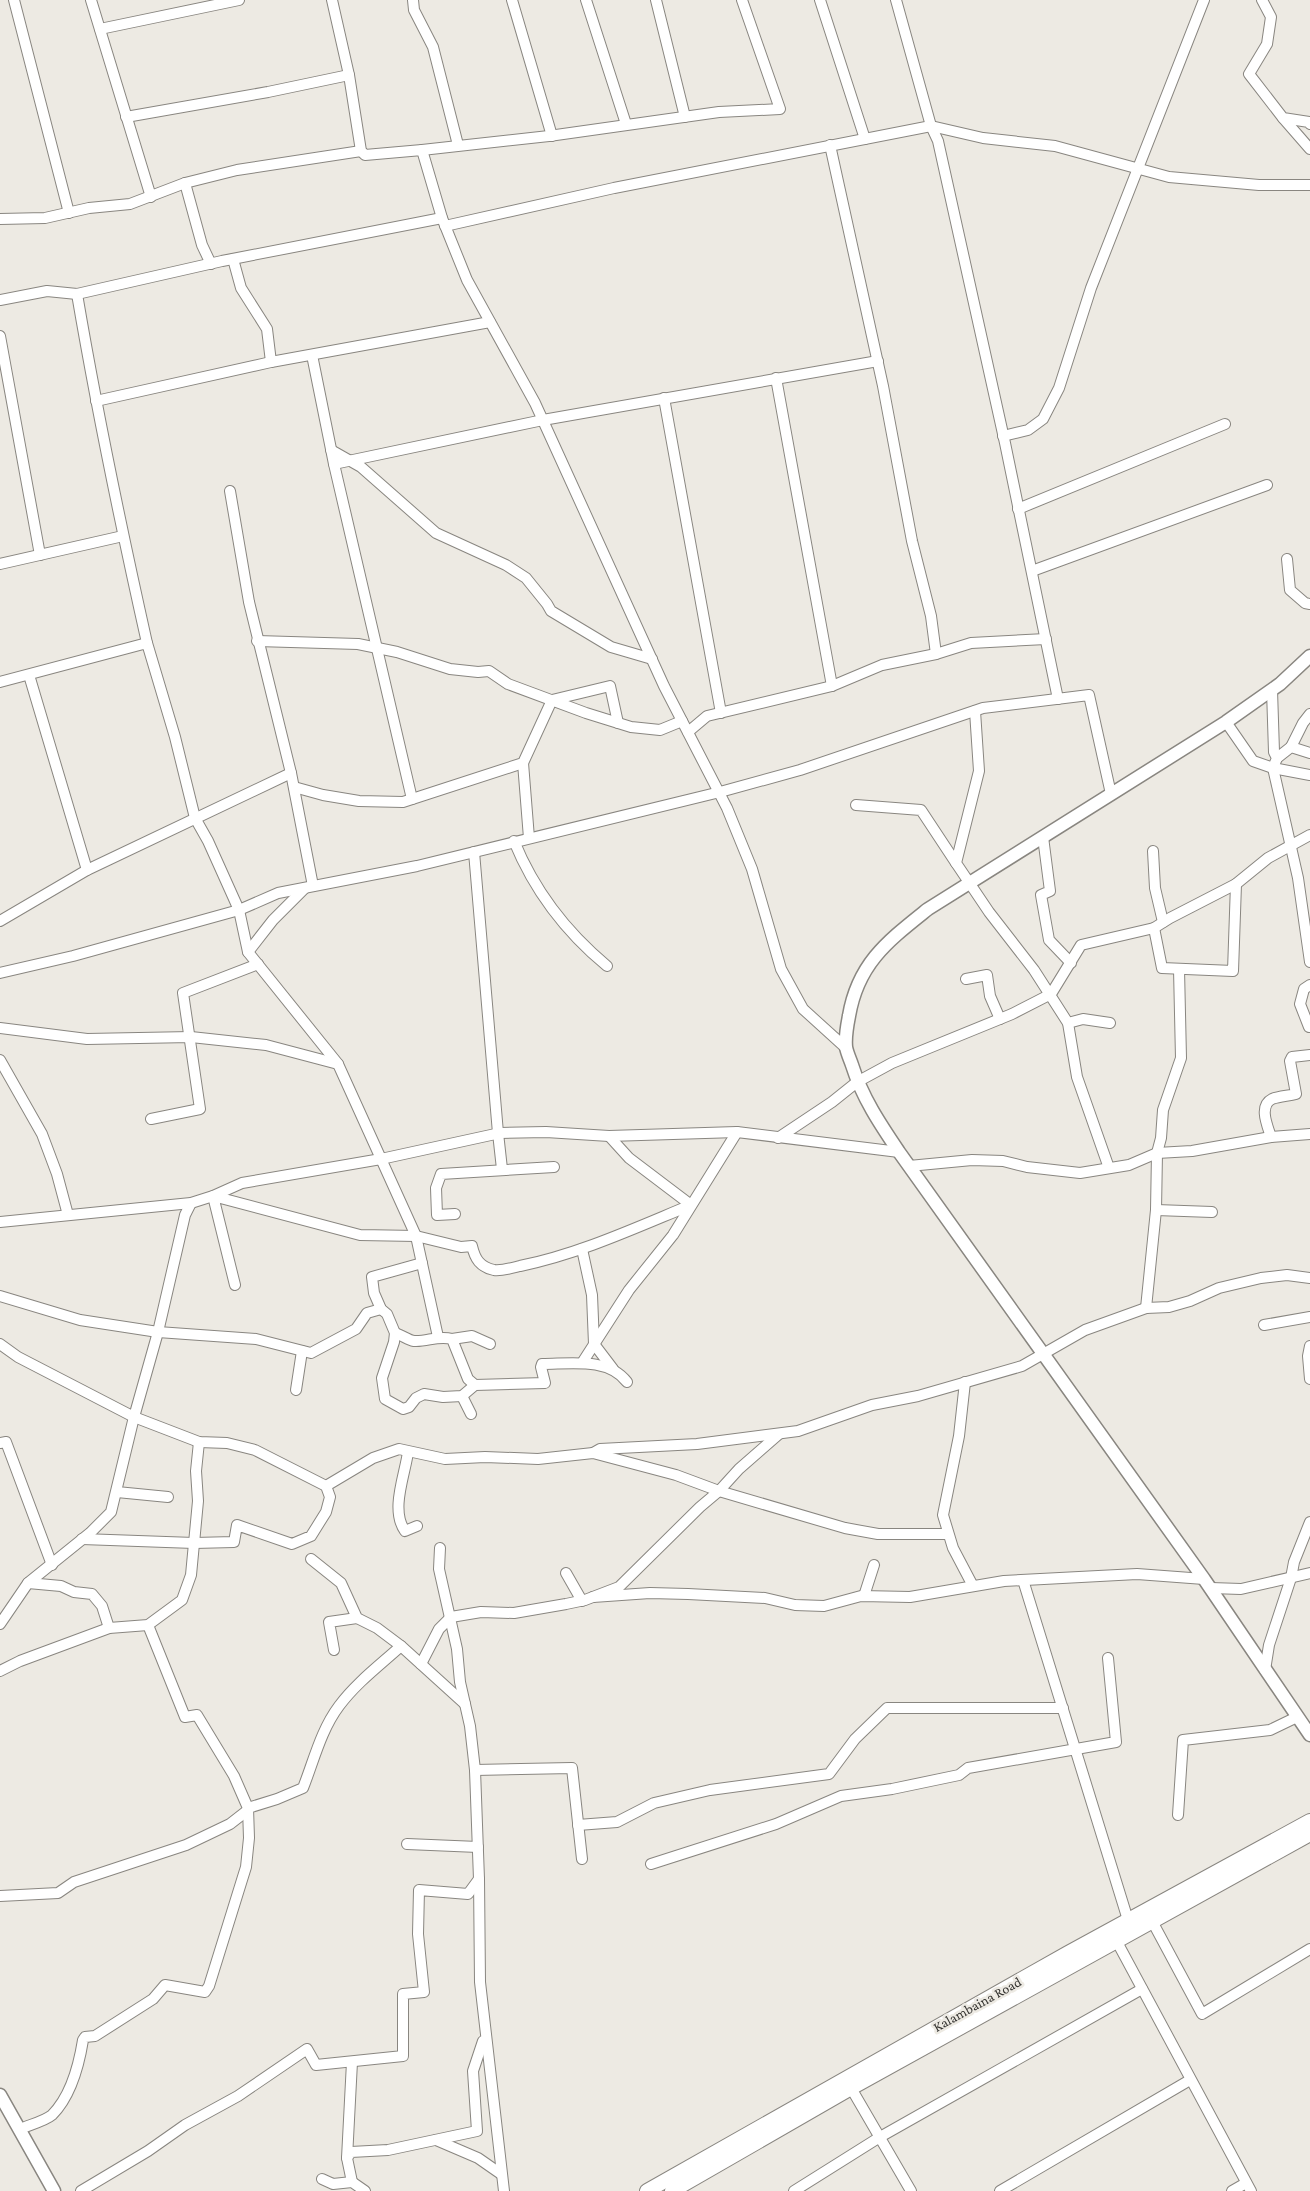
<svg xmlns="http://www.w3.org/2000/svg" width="1310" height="2191" viewBox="0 0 1310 2191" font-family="'Crimson Pro',serif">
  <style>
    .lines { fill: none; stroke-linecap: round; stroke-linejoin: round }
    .minor-casing { stroke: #898680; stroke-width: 12 }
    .tertiary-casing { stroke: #898680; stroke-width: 15 }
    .secondary-casing { stroke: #898680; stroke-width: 16 }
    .minor { stroke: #fff; stroke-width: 10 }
    .tertiary { stroke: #fff; stroke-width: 12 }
    .secondary { stroke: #fff; stroke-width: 14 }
    .labels { text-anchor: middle; stroke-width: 5; stroke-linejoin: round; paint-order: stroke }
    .street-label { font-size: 14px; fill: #343330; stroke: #edeae3 }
  </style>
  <rect width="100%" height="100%" fill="#edeae3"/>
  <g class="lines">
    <defs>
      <g id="minor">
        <path d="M14,0L69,213"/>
        <path d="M91,0L151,197"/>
        <path d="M332,0L349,75L361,151L365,155L422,150L442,218L467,280L535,403L664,686L727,808L752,869L781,969L803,1009L846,1048"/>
        <path d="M413,0L414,10L433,47L458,145"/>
        <path d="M512,0L552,136"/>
        <path d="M586,0L626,124"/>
        <path d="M656,0L685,117"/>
        <path d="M820,0L865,139"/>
        <path d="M896,0L931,126L938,141L1005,443L1058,699"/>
        <path d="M1262,0L1271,17L1267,44L1249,74L1283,118L1309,122L1310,124"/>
        <path d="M100,29L239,0"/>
        <path d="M126,117L268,92L349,75"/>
        <path d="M1283,118L1310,149"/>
        <path d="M830,145L883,386L912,541L931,616L936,654"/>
        <path d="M422,150L549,136L719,112L780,109L742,0"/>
        <path d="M185,183L202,245L211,264"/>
        <path d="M0,219L45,218L89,208L130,204L185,183L237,170L361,151"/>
        <path d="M445,226L614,188L931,126L983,138L1055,146L1169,177L1259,185H1310"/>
        <path d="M233,259L241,288L267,329L271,362L490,322"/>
        <path d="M77,294C97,411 121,527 147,643"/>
        <path d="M0,300L47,291L77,294L222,261L442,218"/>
        <path d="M0,336L40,555"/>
        <path d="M312,355L334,464L412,799"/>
        <path d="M776,378L832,686"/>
        <path d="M664,398L721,713"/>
        <path d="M96,401L271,362"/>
        <path d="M1003,436L1028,430L1043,419L1059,388L1091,288L1204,0"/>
        <path d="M331,450L361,467L436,533L506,565L526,578L547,604L551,611L611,647L652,659"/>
        <path d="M334,464L543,420L878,361"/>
        <path d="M230,491L249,602L291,773L313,886"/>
        <path d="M1018,509L1225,424"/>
        <path d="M1287,559L1290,590L1305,603L1310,604"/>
        <path d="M0,564L123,536"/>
        <path d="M1032,571L1267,485"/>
        <path d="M257,641L358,644L397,652L450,669L478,672L489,671L508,684L586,713L631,727L660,730L682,721"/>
        <path d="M29,675L87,870"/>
        <path d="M0,682L147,643L175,737L195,818L208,841L239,910L248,952L338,1064L416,1236L438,1337"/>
        <path d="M1272,690L1274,752L1277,758L1273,768L1298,878L1310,962"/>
        <path d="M975,711L979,771L956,863L989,912L1034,970L1068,1023L1077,1077L1109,1168"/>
        <path d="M1226,722L1253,761L1273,768L1310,775"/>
        <path d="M688,732L707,716L832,686L882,665L936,654L971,643L1046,639"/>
        <path d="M1291,747L1303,723L1310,714"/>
        <path d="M1277,758L1291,747L1310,753"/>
        <path d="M523,763L529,838"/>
        <path d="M294,787L323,795L359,801L403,802L523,763L552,700L610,686L618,723"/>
        <path d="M856,805L921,810L956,863"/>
        <path d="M1043,837L1050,891L1041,895L1049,940L1071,963"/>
        <path d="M514,841C534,890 566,932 607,966"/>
        <path d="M1153,851L1155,888L1163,922"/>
        <path d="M474,852L498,1133L502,1169"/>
        <path d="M0,921L87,870L291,773"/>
        <path d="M1154,928L1162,968L1233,971L1236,884"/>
        <path d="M248,952L273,920L305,888"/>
        <path d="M0,973L73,956L239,910L278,893L417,866L720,792L800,770L983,708L1089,695L1111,794"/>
        <path d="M966,979L987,975L990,996L1000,1019"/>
        <path d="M1068,1023L1083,1019L1110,1023"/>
        <path d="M1309,1027L1300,1004L1304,989L1310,985"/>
        <path d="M0,1028L87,1039L191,1037L266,1045L338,1064"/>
        <path d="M0,1060L42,1134L57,1174L68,1215"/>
        <path d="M151,1119L200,1109L183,993L258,964"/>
        <path d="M609,1136L629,1158L691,1205"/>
        <path d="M1271,1137C1268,1127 1258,1106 1272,1099C1279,1096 1288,1096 1296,1094L1290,1061L1292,1057L1310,1055"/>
        <path d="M778,1138L832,1102L857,1082L892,1063L1012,1014L1051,994L1081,945L1154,928L1170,918L1236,884L1268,858L1310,835"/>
        <path d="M909,1166L972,1160L1003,1161L1027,1167L1080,1173L1129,1165L1157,1153L1192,1151L1271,1137L1310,1134"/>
        <path d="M1156,1210L1212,1212"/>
        <path d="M455,1214L437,1215L436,1188L441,1174L554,1167"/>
        <path d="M0,1222L191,1203L213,1196L242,1183L381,1159L500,1133L546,1132L609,1136L737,1132L899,1152"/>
        <path d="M582,1249L592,1295L594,1344L613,1369"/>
        <path d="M422,1263L372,1277L374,1293L381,1309L387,1314L395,1333L394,1342L382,1378L385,1399L403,1409L409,1407L416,1398L424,1394L443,1397L462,1396L475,1385L545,1383L541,1367L542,1364C570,1364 608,1357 627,1382"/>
        <path d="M235,1285L213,1196L360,1235L416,1236L461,1247L472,1246C475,1259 480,1267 494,1270C502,1271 512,1268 520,1266C579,1254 635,1228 691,1205"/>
        <path d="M0,1296L80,1320L158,1332L256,1339L311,1353L356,1329L367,1313L381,1309"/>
        <path d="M1146,1308L1156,1210L1157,1153L1161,1138L1163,1110L1181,1058L1179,969"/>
        <path d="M1264,1325L1310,1317"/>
        <path d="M395,1333C402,1335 408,1340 414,1341C427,1342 438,1335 452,1339L468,1379L475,1385"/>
        <path d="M452,1339L472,1336L490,1344"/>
        <path d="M0,1344L18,1357L134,1417L199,1442L227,1443L255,1450L326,1486L330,1497L326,1512L311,1536L292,1544L237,1525L234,1542L194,1543L82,1539"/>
        <path d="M1310,1346L1308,1356L1310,1379"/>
        <path d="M582,1363L629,1290L673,1235L737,1132"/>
        <path d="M965,1382L959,1436L943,1515L953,1548L973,1586"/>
        <path d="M296,1390L302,1351"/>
        <path d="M462,1396L471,1414"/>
        <path d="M0,1443L6,1442L52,1565"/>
        <path d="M408,1452C405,1475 390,1510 405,1531L417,1526"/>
        <path d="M593,1453L600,1449L697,1444L798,1431L872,1405L918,1396L1022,1366L1085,1330L1146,1308L1169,1307L1190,1301L1219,1288L1261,1278L1287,1275L1310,1278"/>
        <path d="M326,1486L373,1458L399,1449L445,1459L485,1457L538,1459L593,1453L676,1475L719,1491L845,1528L878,1534H948"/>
        <path d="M117,1492L168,1497"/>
        <path d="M440,1548L439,1569L457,1649L460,1682L470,1726L475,1770L479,1879L480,1982L504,2191"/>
        <path d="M311,1559L341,1583L357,1618L377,1628L401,1646L465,1704"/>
        <path d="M566,1573L582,1601"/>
        <path d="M1023,1580L1128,1920"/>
        <path d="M28,1583L61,1586L74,1592L92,1594L102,1606L109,1628"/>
        <path d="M1211,1588L1241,1589L1310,1573"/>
        <path d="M864,1596L874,1565"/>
        <path d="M593,1597L650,1593L688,1594L765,1598L795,1605L824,1606L861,1596L910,1597L1004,1581L1137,1574L1204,1579"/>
        <path d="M0,1624L28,1583L90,1533L111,1512L134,1417L158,1332L185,1215L191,1203"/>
        <path d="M334,1650L329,1622L357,1618"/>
        <path d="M421,1664L439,1629L451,1617L481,1612L514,1613L566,1604L585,1600L619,1587L700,1507L719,1491L739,1469L779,1434"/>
        <path d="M1265,1670L1269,1645L1291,1578L1294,1562L1310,1522"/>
        <path d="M0,1671L20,1661L109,1628L148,1625L182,1600L191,1575L198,1501L196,1471L199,1442"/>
        <path d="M475,1770L572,1768L582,1859"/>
        <path d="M248,1808L277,1799L303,1788C314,1760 321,1730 339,1706C356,1683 380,1665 401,1646"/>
        <path d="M1178,1815L1183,1740L1270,1730L1297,1717"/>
        <path d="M578,1825L617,1822L654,1803L710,1790L829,1774L855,1739L887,1708H1063"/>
        <path d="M407,1844L478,1847"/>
        <path d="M651,1864L776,1824L841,1796L892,1789L959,1775L968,1768L1116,1742L1108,1658"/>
        <path d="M0,1896L58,1893L74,1882L186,1845L230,1824L248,1810"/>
        <path d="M1152,1921L1202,2014L1310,1949"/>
        <path d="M1116,1940L1251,2191"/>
        <path d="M851,2088L911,2191"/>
        <path d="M20,2129C29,2125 45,2121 52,2115C70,2097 79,2065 83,2040L85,2037L95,2036L153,1999L165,1985L205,1992L209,1986L246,1867L249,1838L248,1808L234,1776L197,1715L185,1717L148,1625"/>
        <path d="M436,2140L478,2158L501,2174"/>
        <path d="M347,2158L352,2062"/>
        <path d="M322,2179L333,2184L352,2182L365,2191"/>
        <path d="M352,2182L347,2158L351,2152L388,2150L477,2131L473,2071L483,2041"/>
        <path d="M81,2191L148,2151L185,2125L238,2096L307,2049L316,2065L403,2056V1994L424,1992L418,1934L419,1890L468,1894L479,1879"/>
        <path d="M794,2191L880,2137L1142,1989"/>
        <path d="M1000,2191L1190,2080"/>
        <path d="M1232,2191L1246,2183"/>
      </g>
      <g id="tertiary">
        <path d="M1310,656L1280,684L1226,722L928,909C888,941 858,963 849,1016C847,1026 845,1037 846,1047C847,1053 850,1059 852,1065C862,1097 880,1124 899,1152L1204,1579L1310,1735"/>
        <path d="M0,2095L54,2191"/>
      </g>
      <g id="secondary">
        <path d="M647,2191L1068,1953L1310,1821"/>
        <path d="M672,2191L851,2088L1310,1834"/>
      </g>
    </defs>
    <use href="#minor" class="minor-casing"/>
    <use href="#tertiary" class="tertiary-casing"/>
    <use href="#secondary" class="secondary-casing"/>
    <use href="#minor" class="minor"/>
    <use href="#tertiary" class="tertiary"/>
    <use href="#secondary" class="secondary"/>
  </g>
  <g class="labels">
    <g class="street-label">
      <text transform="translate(977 2004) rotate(-29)" y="5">Kalambaina Road</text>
    </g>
  </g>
</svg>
